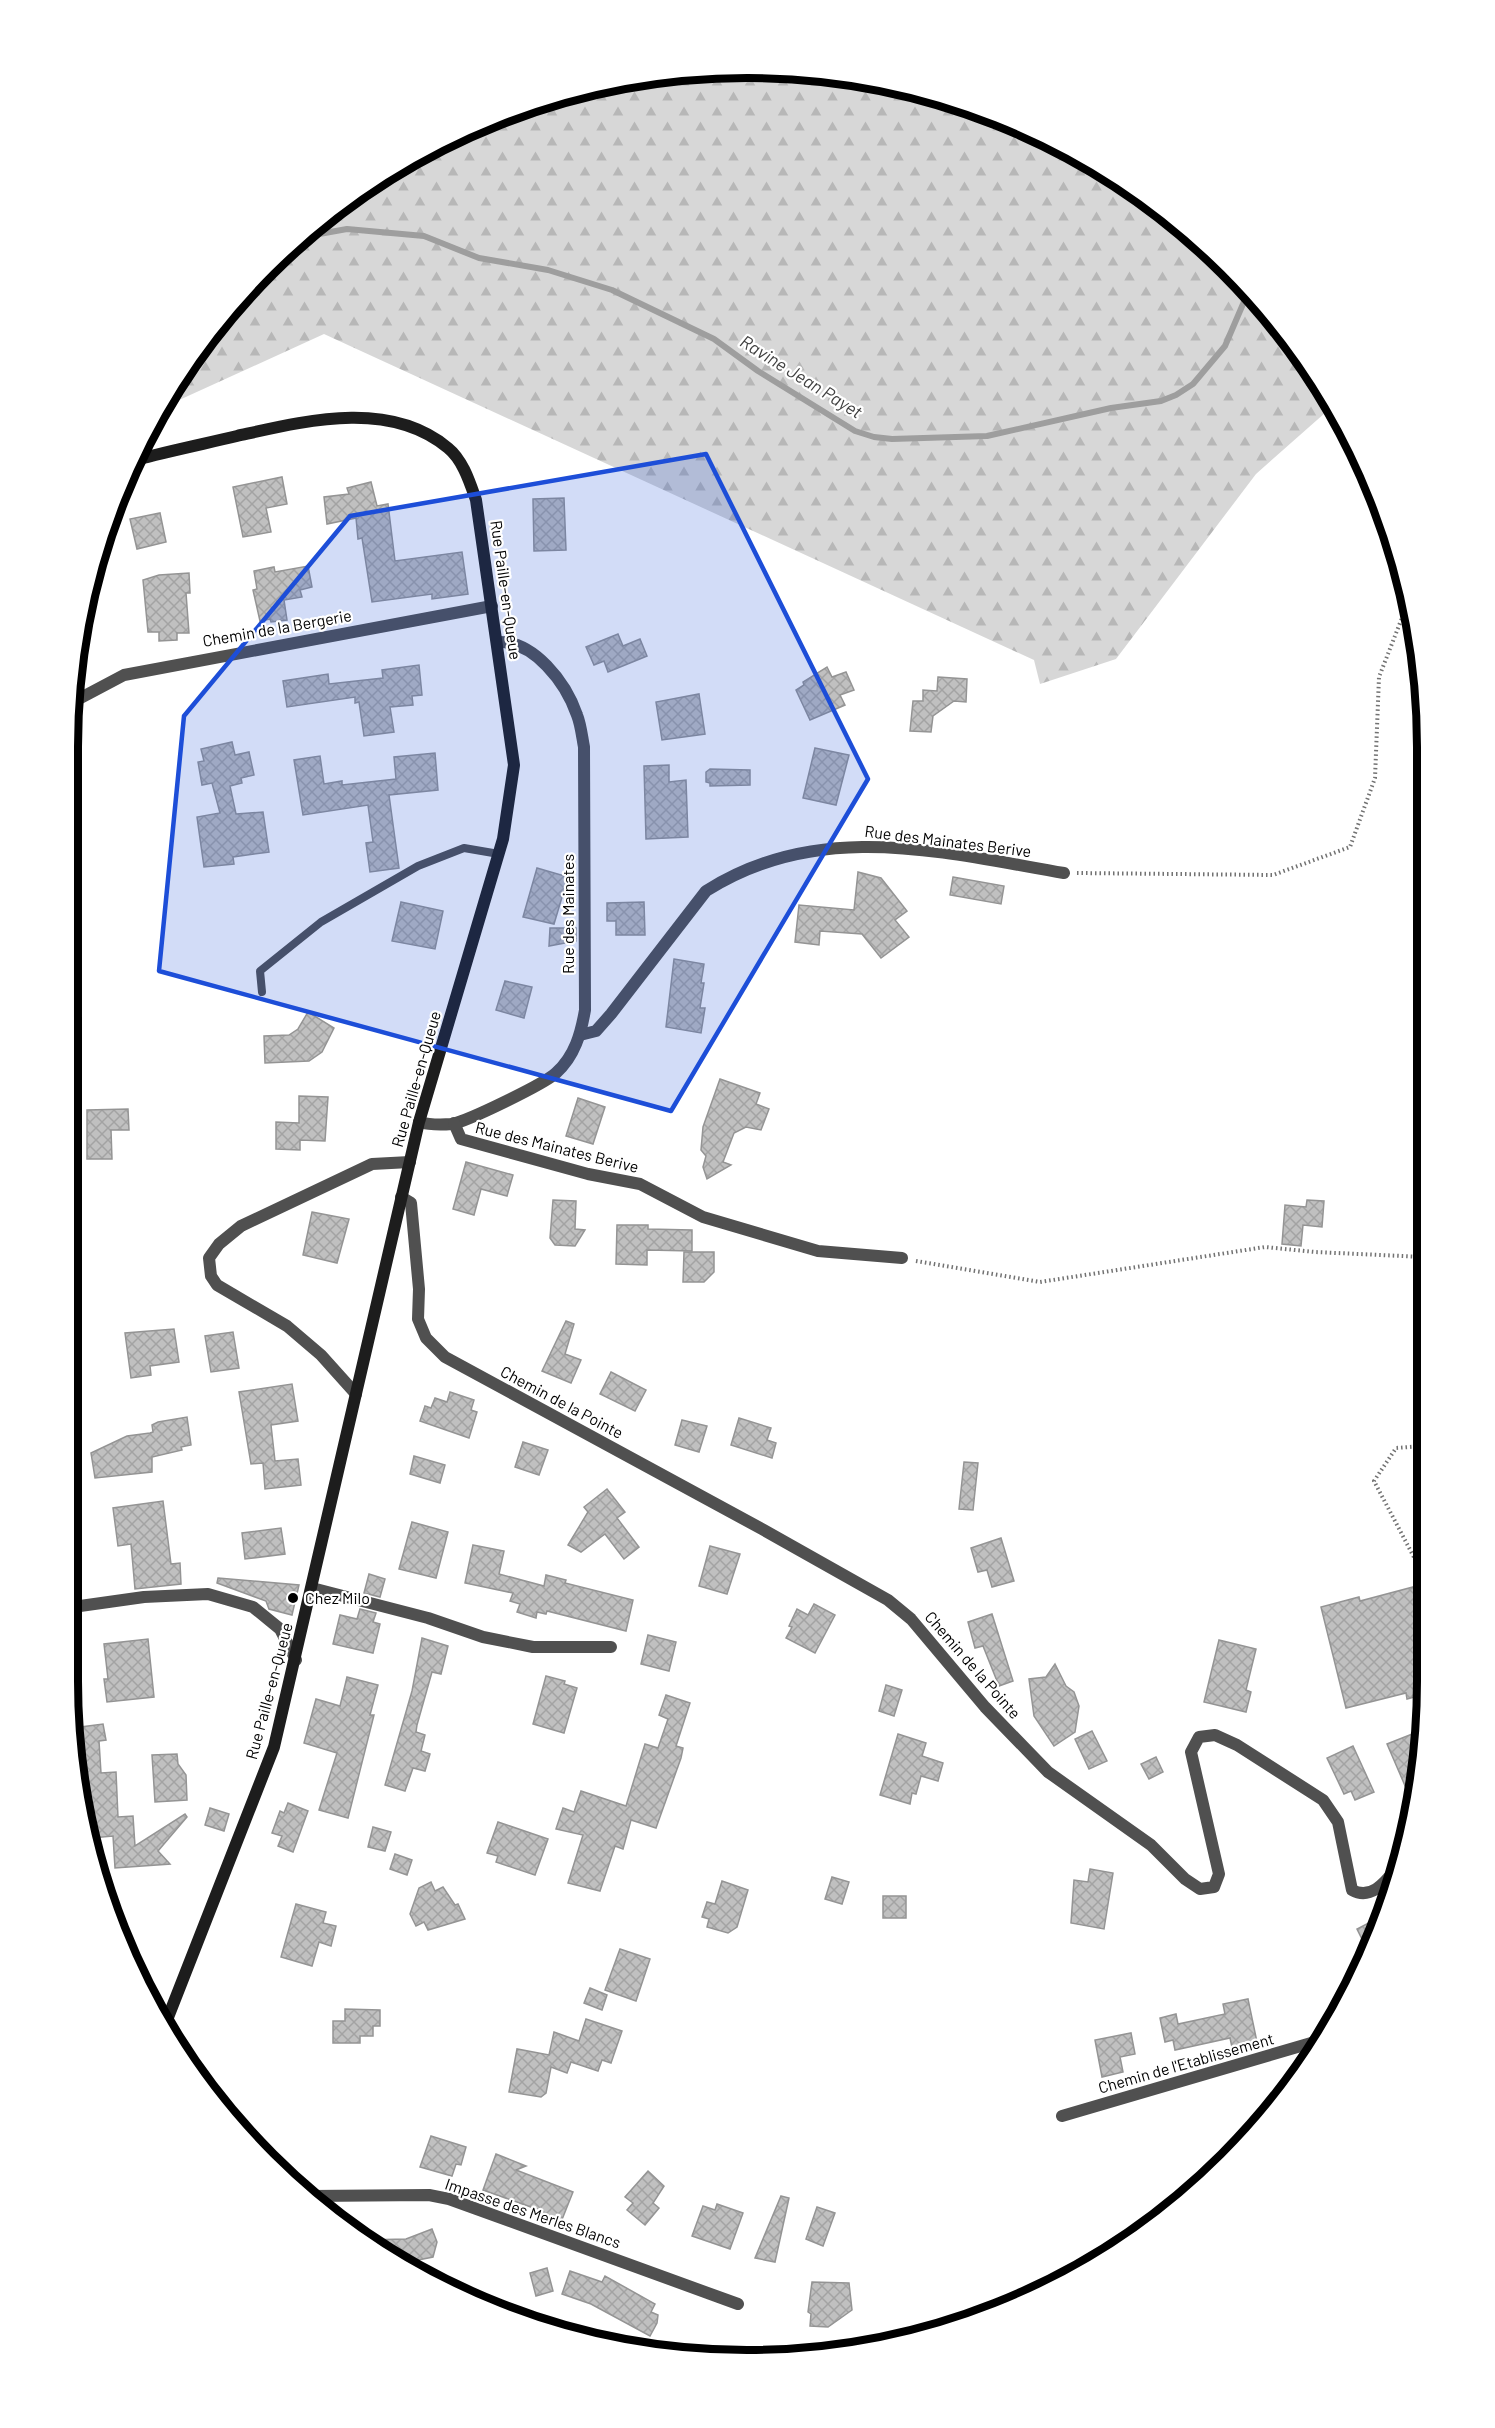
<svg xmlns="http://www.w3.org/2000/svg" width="1495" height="2428" viewBox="0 0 1495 2428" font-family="Barlow,sans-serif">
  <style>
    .forest { fill: url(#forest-firs) }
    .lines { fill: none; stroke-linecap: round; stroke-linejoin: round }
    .stream { stroke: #9e9e9e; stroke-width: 6 }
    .building { fill: url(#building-cross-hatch); stroke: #949494; stroke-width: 1.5 }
    .path { stroke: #727272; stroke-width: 4; stroke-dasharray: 1.5 3; stroke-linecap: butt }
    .service { stroke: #505050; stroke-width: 8 }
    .minor { stroke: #505050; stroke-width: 12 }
    .secondary { stroke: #1d1d1d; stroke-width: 12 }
    .marked { fill: #1d4ed8; fill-opacity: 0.2; stroke: #1d4ed8; stroke-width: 4.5; stroke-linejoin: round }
    .poi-dot { fill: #000; stroke: #fff; stroke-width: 2 }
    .labels { text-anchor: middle; stroke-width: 4.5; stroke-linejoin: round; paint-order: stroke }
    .street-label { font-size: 16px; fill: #000; stroke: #fff }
    .poi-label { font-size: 16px; fill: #000; stroke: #fff; text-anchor: start }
    .water-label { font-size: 18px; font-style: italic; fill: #3f3f3f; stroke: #fff }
    .rim { fill: none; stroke: #000; stroke-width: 8 }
  </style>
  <defs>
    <pattern id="forest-firs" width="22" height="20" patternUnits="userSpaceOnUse" patternTransform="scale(1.5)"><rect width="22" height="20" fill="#d7d7d7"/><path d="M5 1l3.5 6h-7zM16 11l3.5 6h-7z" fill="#b7b7b7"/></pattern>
    <pattern id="building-cross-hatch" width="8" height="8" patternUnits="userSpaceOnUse" patternTransform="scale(1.5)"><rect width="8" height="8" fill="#c0c0c0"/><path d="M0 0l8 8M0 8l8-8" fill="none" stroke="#a3a3a3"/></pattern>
  </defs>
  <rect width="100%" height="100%" fill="#fff"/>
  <path class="forest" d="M792,69L923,91L1048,137L1161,208L1259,299L1334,405L1256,474L1116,659L1040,684L1034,660L324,334L166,406L208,334L299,236L407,159L529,104L658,73Z"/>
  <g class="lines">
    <path class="stream" d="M297,238L347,229L424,236L479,258L548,270L612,290L714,339L758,371L855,431L874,437L892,439L987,436L1111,408L1161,401L1176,395L1193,384L1225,346L1249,290"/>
  </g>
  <g class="building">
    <path d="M282,477L287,504L266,508L271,532L243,537L233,487Z"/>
    <path d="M371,482L377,506L388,504L395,561L462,552L468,594L432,599V594L372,602L362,538L358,539L356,518L327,524L324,497L349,494L347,488Z"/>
    <path d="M564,498L566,550L534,551L533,499Z"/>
    <path d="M160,513L166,542L137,549L130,519Z"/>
    <path d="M308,566L312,587L300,590L302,597L284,600L287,620L271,622L270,619L260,621L253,590L257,589L254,571L274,567L275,572Z"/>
    <path d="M189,573L190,593H186L189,633H177V640L159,641V632H148L143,580L159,575Z"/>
    <path d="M618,634L623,646L640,639L647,656L608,672L604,661L594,665L586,647Z"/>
    <path d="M419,665L422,695L412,696L413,705L390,707L394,732L364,736L359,702L355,703V697L287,707L283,681L328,674L329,684L383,678L382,670Z"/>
    <path d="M827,667L832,677L846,672L854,690L840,695L845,705L810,720L796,690L804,685L803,682Z"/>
    <path d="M938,677L967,679L966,702L954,701L933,716L931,732L910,731L913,701H923V690L937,691Z"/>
    <path d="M699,694L705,734L662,740L656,702Z"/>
    <path d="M232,742L235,755L249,752L254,775L241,778L242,783L230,786L236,814L263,812L269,852L233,857L234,864L204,867L197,817L220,813L212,783L202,785L198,762L204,761L201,749Z"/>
    <path d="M815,748L849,755L836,805L803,798Z"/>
    <path d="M435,753L438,790L389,795L399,868L370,872L366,843L373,842L368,805L303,815L294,760L320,756L324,784L342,781V785L396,779L394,757Z"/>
    <path d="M669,765V782L686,780L688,837L646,839L644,766Z"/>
    <path d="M710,769L750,770V785L710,786V783L706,782V772Z"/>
    <path d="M537,868L568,877L554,924L523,917Z"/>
    <path d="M858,872L881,878L907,911L895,920L909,937L881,958L862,934L820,931L819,945L795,942L799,905L854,910Z"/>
    <path d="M953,877L1004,886L1001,904L950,895Z"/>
    <path d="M401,902L443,911L435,949L392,941Z"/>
    <path d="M644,902L645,935H616V921H607V903Z"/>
    <path d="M550,928H576V941L549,946Z"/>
    <path d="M674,959L704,964L701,983H704L700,1008H705L701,1033L666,1027Z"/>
    <path d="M505,981L532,987L524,1018L496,1010Z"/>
    <path d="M308,1012L334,1028L322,1052L309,1061L265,1063L264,1036L289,1035L298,1029Z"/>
    <path d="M720,1079L760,1093L756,1104L769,1109L761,1130L746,1127L734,1133L723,1162L731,1165L707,1179L703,1167L706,1156L701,1150L703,1127Z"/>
    <path d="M299,1096L328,1097L325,1141L300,1140V1150L276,1149V1122L299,1123Z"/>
    <path d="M578,1098L605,1107L593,1144L566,1136Z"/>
    <path d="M128,1109L129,1130H111L112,1159H87V1110Z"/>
    <path d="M466,1162L513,1175L507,1196L481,1189L474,1215L453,1209Z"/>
    <path d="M553,1200L576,1201L575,1229L585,1230L575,1246L555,1245L550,1238Z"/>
    <path d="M1307,1200L1324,1201L1322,1227L1303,1225L1301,1246L1282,1244L1285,1205L1306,1207Z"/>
    <path d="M312,1212L349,1219L337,1263L303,1255Z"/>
    <path d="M617,1225H648V1229L692,1230V1251L647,1250V1265L616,1264Z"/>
    <path d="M684,1252H714V1272L704,1282H683Z"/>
    <path d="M566,1321L574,1324L565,1354L581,1360L571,1383L542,1371Z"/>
    <path d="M174,1329L179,1362L150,1366L151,1375L131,1378L125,1333Z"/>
    <path d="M233,1332L239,1368L211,1372L205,1336Z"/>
    <path d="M611,1372L646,1390L635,1411L600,1394Z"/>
    <path d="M292,1384L298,1421L271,1425L275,1461L298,1459L301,1485L265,1489L263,1463L251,1464L239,1392Z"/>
    <path d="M450,1392L474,1400L471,1410L477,1412L469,1438L420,1421L425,1406L431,1408L435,1398L447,1402Z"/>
    <path d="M187,1417L191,1445L181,1447L182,1450L152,1457V1472L95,1478L91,1453L127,1436L150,1433L153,1432L152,1425L158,1422Z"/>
    <path d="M739,1418L771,1428L767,1440L776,1443L772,1458L731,1445Z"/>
    <path d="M682,1420L707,1426L699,1452L675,1445Z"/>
    <path d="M523,1442L548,1450L539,1475L515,1467Z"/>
    <path d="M414,1456L445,1465L440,1483L410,1474Z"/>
    <path d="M964,1462L978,1463L973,1510L959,1509Z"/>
    <path d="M607,1489L625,1512L617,1518L639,1547L624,1559L605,1534L581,1552L568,1545L588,1512L584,1507Z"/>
    <path d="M163,1501L171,1564L180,1563L181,1584L135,1589L131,1544L118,1546L113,1508Z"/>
    <path d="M412,1522L448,1532L436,1578L399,1569Z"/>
    <path d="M281,1528L285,1554L245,1559L242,1533Z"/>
    <path d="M1001,1538L1014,1581L992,1587L987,1570L978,1572L971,1548Z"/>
    <path d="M473,1545L504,1551L499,1574L544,1586L546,1575L566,1580L565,1583L633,1600L626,1631L547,1611L546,1614L537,1612L536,1618L517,1612L520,1604L510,1601L513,1593L465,1583Z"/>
    <path d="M710,1546L740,1554L727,1594L699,1586Z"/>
    <path d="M369,1574L385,1579L380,1597L364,1593Z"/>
    <path d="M218,1578L299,1585L292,1615L269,1609L266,1601L217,1583Z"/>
    <path d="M1413,1587L1422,1617V1695L1407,1699L1406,1693L1346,1708L1321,1607L1359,1597L1360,1601Z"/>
    <path d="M814,1604L835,1615L815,1653L786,1638L792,1627L789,1626L797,1609L808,1615Z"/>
    <path d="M360,1609L376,1613L373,1622L380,1624L373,1653L333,1644L340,1615L357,1619Z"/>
    <path d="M992,1614L1013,1681L999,1686L983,1646L975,1648L968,1622Z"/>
    <path d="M648,1635L676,1642L669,1671L641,1664Z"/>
    <path d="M422,1638L448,1646L441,1674L432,1672L417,1725L416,1732L425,1735L421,1751L430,1754L425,1771L413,1768L405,1791L385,1785L412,1691Z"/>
    <path d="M148,1639L154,1697L107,1702L104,1679H108L104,1644Z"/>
    <path d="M1219,1640L1256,1649L1246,1690L1251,1692L1246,1712L1204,1702Z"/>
    <path d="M1055,1664L1066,1686L1074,1692L1079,1706L1075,1732L1054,1746L1034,1716L1029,1679L1046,1677Z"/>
    <path d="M546,1676L565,1681L564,1684L577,1688L564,1733L533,1724Z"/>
    <path d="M347,1677L378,1685L370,1715H374L348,1818L319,1810L337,1753L304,1743L316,1699L340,1706Z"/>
    <path d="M886,1685L902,1690L894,1716L879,1711Z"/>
    <path d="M666,1695L690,1703L676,1746L683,1748L681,1758L656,1828L631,1820L623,1849L615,1846L600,1891L568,1883L583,1835L556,1829L563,1808L574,1812L581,1791L626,1806L645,1744L658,1748L668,1719L659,1715Z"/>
    <path d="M103,1724L106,1740L99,1741L101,1773L116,1772L118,1817L133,1816L135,1846L185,1814L187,1817L158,1851L170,1864L115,1868L113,1836L92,1838L88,1797H82L79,1743L73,1744V1728Z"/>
    <path d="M1422,1730V1769L1418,1783L1406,1788L1387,1744Z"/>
    <path d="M1092,1731L1107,1761L1089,1769L1075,1739Z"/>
    <path d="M898,1734L926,1743L922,1756L943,1763L938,1781L921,1776L916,1794L912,1793L910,1804L880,1795Z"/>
    <path d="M1353,1746L1374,1792L1355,1800L1351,1791L1344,1794L1327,1758Z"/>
    <path d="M177,1754L178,1764L186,1775L187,1800L155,1802L152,1755Z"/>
    <path d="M1156,1757L1163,1772L1149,1779L1141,1764Z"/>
    <path d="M288,1803L308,1811L293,1852L278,1846L282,1836L272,1833L280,1811L284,1813Z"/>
    <path d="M210,1808L229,1814L224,1831L205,1825Z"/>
    <path d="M498,1822L548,1839L535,1875L496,1862L498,1856L487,1853Z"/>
    <path d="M373,1827L391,1832L385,1851L368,1847Z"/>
    <path d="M395,1854L412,1860L407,1875L390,1869Z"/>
    <path d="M1090,1869L1113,1873L1104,1929L1071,1923L1074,1880L1088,1882Z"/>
    <path d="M832,1877L849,1882L842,1904L825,1899Z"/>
    <path d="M722,1881L748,1890L737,1927L728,1933L707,1927L709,1919L702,1917L707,1902L715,1904Z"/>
    <path d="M431,1882L435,1891L443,1887L455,1905L458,1904L465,1919L428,1930L424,1922L416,1926L410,1914L419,1888Z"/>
    <rect x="883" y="1896" width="23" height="22"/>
    <path d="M296,1904L326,1912L323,1923L336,1926L331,1946L319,1942L312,1966L281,1957Z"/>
    <path d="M1382,1916L1376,1940L1369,1953L1357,1929Z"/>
    <path d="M620,1949L650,1959L636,2001L605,1990Z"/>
    <path d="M590,1988L607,1995L602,2010L584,2003Z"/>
    <path d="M1248,1999L1257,2042L1232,2047L1230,2038L1175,2050L1173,2040L1165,2042L1160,2018L1176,2014L1178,2024L1225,2014L1223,2004Z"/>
    <path d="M345,2009L380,2010V2026H373V2036H360V2043H333V2021H345Z"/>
    <path d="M586,2019L622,2031L611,2063L602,2060L598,2071L571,2062L567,2073L551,2067L546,2093L541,2097L509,2092L517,2049L549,2055L554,2032L579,2041Z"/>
    <path d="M1131,2033L1135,2054L1120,2057L1123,2072L1102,2077L1095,2040Z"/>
    <path d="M431,2136L466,2147L461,2165L456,2164L452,2176L420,2167Z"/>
    <path d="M496,2154L526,2166L516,2170L573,2192L561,2222L540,2214L542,2211L483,2190Z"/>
    <path d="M648,2171L664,2186L653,2203L659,2208L645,2225L627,2210L633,2203L625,2197Z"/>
    <path d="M781,2196L789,2198L775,2262L755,2258Z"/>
    <path d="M717,2204L743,2213L730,2249L692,2236L703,2206L715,2210Z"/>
    <path d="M817,2207L835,2213L823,2246L806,2239Z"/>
    <path d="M432,2229L437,2242L433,2257L403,2263L366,2240L406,2239Z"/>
    <path d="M547,2268L553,2291L536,2296L530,2273Z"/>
    <path d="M570,2271L602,2282L605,2276L655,2304L651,2312L658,2315L657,2323L650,2336L591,2304L562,2294Z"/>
    <path d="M812,2282L849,2283L852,2310L828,2327L810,2326L811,2314L808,2312Z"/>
  </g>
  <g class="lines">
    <g class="path">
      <path d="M1077,873L1273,875L1350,847L1375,778L1379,677L1407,605"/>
      <path d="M916,1261L1040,1282L1265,1247L1315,1252L1424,1257"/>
      <path d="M1423,1566L1417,1563L1374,1481L1396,1448L1423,1446"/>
    </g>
    <path class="service" d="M262,992L260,971L321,922L418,866L464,848L499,854"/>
    <g class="minor">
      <path d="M73,702L124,675L492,606"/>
      <path d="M580,1035L596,1031L611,1014L706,891C819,819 941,852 1064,873"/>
      <path d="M419,1122C430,1125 440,1125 452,1124C468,1121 544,1084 556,1073C575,1056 581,1033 585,1010L584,747C582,737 581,725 577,715C566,683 534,640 497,642"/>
      <path d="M454,1123L461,1139L588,1174L640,1184L703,1217L818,1251L902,1258"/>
      <path d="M401,1197L411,1203L419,1289L418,1319L426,1338L445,1357L762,1529L888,1600L911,1619L985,1707L1048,1772L1151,1845L1185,1879L1200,1889L1214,1887L1219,1874L1191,1752L1199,1737L1215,1735L1237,1745L1323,1800L1338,1822L1352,1890C1370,1900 1384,1884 1395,1870"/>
      <path d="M356,1394L321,1355L287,1326L217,1285L211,1276L209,1258L219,1244L241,1226L372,1164L410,1162"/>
      <path d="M312,1588L428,1618L483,1637L533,1647H611"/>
      <path d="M73,1607L144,1597L208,1594L253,1607L280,1629L296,1660"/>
      <path d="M1062,2116L1318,2041"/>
      <path d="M310,2196L429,2195L449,2199L738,2304"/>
    </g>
    <path class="secondary" d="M135,460C169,451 203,444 237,436C305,421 389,399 448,448C463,460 470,483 476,500L514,765L503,839L419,1122L274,1747L165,2025"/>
  </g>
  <path class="marked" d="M706,454L868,779L671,1111L159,971L184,716L350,516Z"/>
  <circle class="poi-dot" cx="293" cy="1598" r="6"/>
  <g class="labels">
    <g class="street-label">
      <text transform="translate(506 590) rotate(82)" y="6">Rue Paille-en-Queue</text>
      <text transform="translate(277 628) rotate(-10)" y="6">Chemin de la Bergerie</text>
      <text transform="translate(948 841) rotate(7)" y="6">Rue des Mainates Berive</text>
      <text transform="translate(568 914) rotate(-90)" y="6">Rue des Mainates</text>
      <text transform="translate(416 1079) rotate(-74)" y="6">Rue Paille-en-Queue</text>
      <text transform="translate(557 1147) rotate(14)" y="6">Rue des Mainates Berive</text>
      <text transform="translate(562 1402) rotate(28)" y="6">Chemin de la Pointe</text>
      <text transform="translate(973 1665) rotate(49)" y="6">Chemin de la Pointe</text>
      <text transform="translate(269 1691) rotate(-75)" y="6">Rue Paille-en-Queue</text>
      <text transform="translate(1186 2063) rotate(-16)" y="6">Chemin de l'Etablissement</text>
      <text transform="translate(533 2213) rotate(19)" y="6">Impasse des Merles Blancs</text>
    </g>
    <g class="poi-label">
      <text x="305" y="1604">Chez Milo</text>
    </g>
    <g class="water-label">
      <text transform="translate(801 377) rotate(32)" y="6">Ravine Jean Payet</text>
    </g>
  </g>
  <path d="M0 0H1495V2428H0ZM747 78H748A669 669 0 0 1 1417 747V1681A669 669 0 0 1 748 2350H747A669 669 0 0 1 78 1681V747A669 669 0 0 1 747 78Z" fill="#fff" fill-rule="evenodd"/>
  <path class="rim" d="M747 78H748A669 669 0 0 1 1417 747V1681A669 669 0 0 1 748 2350H747A669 669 0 0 1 78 1681V747A669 669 0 0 1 747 78Z"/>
</svg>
